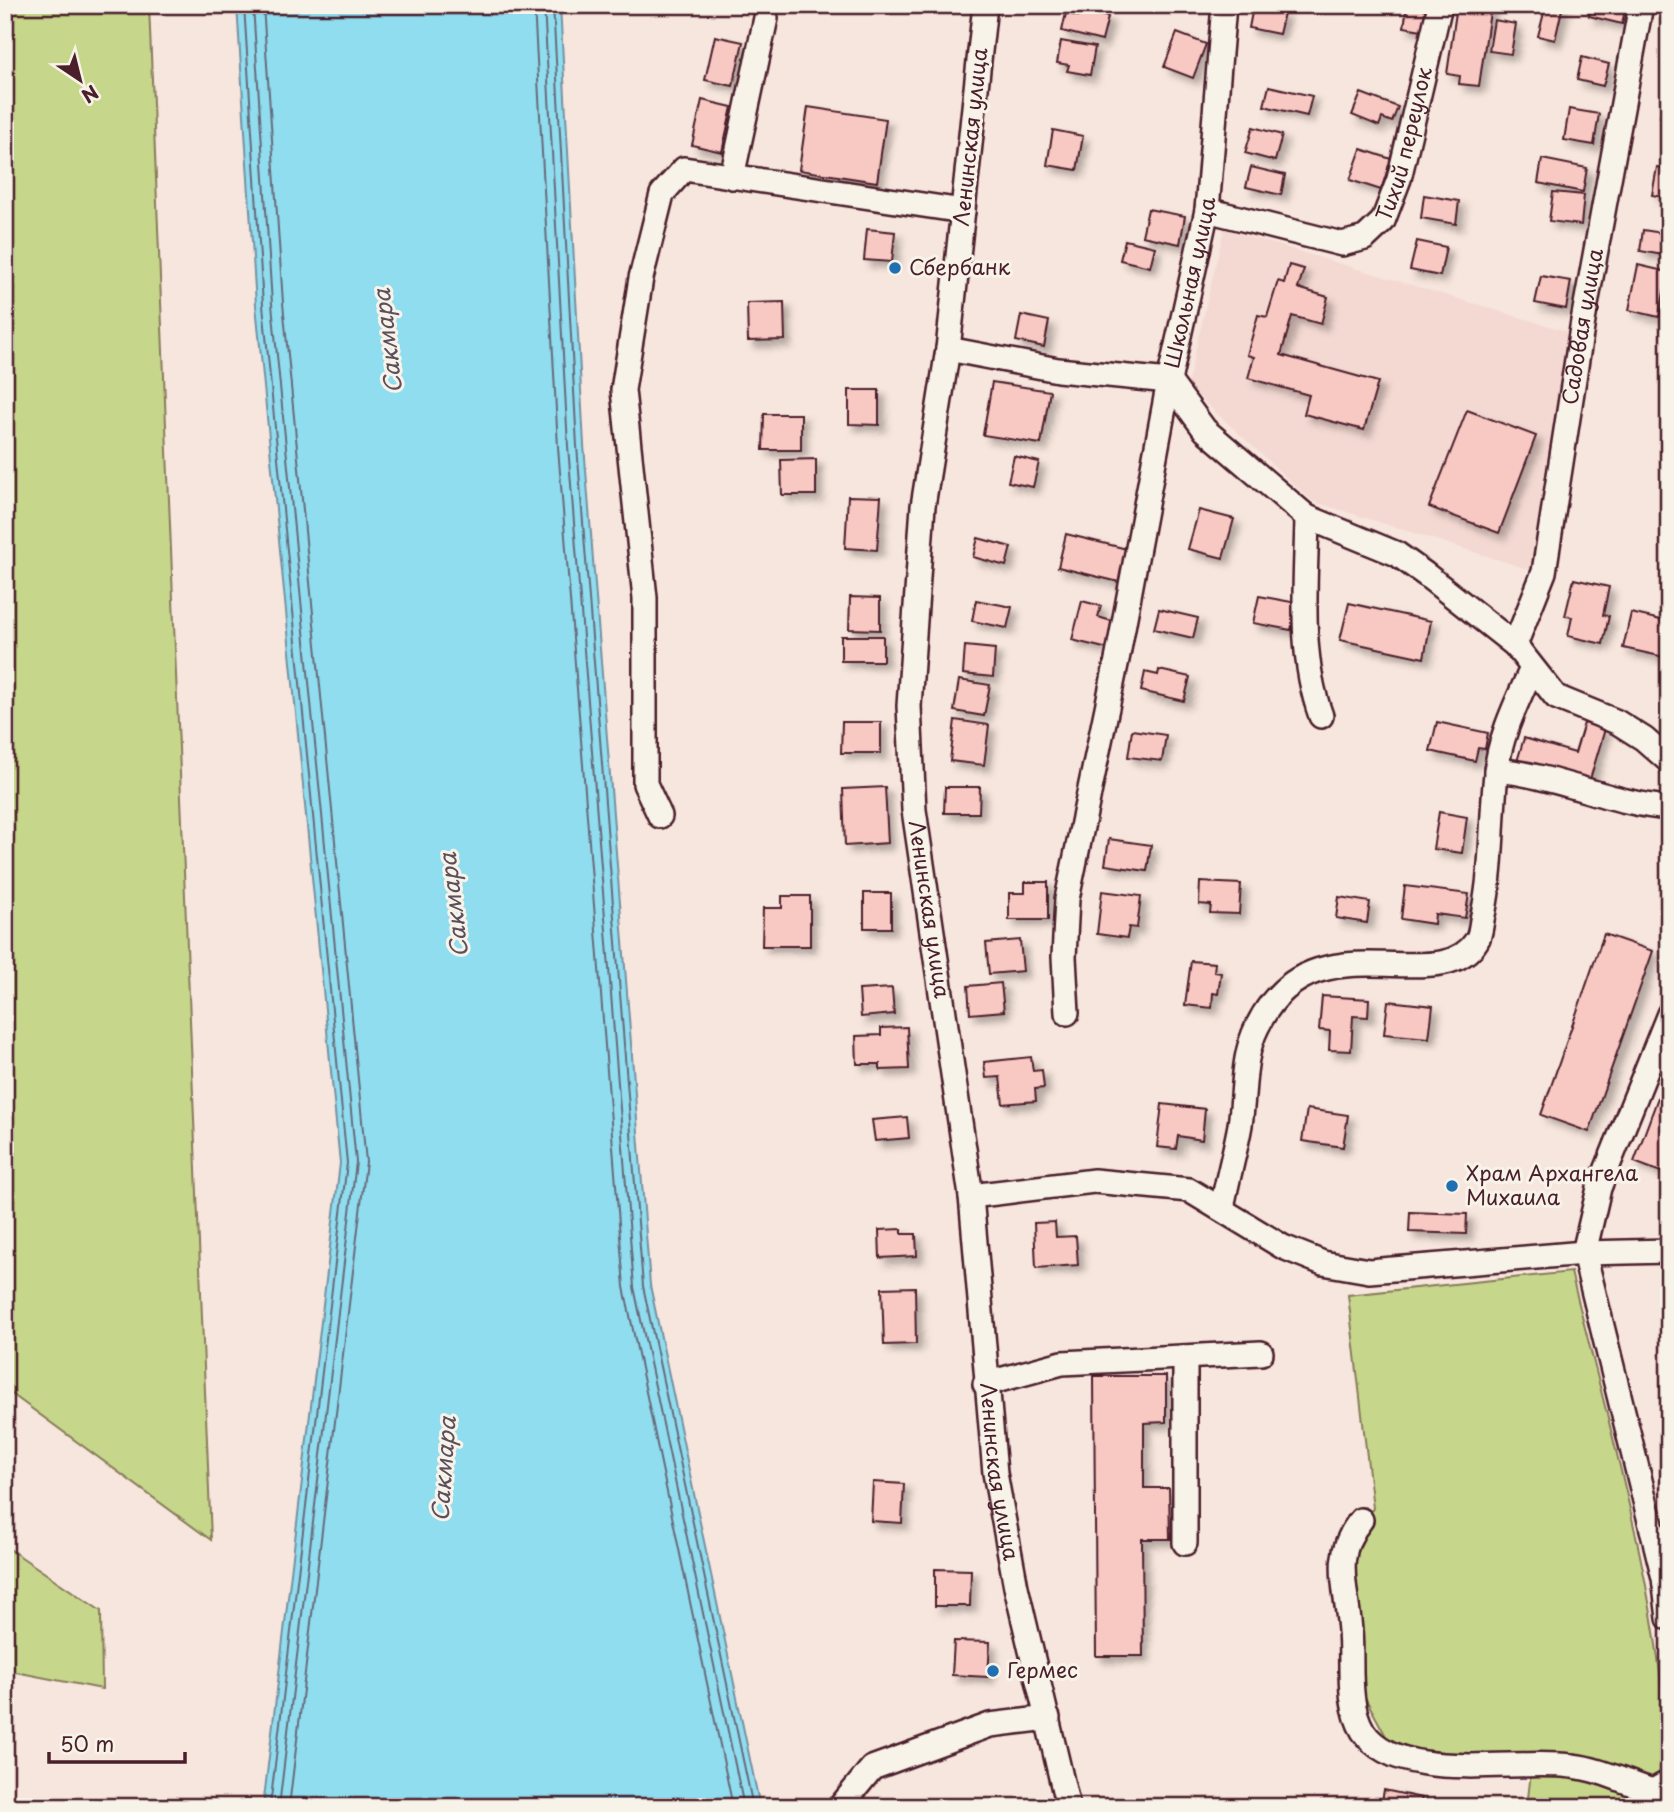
<svg xmlns="http://www.w3.org/2000/svg" width="1674" height="1812" viewBox="0 0 1674 1812" font-family="'Playpen Sans',sans-serif">
  <style>
    .built { fill: #f4d9d2 }
    .green { fill: #c6d78b; stroke: #887b5b; stroke-width: 2 }
    .water { fill: #90ddf0; stroke: #7491a1; stroke-width: 2 }
    .lines { fill: none; stroke-linecap: round; stroke-linejoin: round }
    .shore { stroke: #666b7a; stroke-width: 2 }
    .building { fill: #f8c8c2; stroke: #4a1f2b; stroke-width: 2; filter: url(#shadow) }
    .minor-casing { stroke: #4a1f2b; stroke-width: 28 }
    .minor { stroke: #f7f3e8; stroke-width: 23 }
    .poi-dot { fill: #1f6fb2; stroke: #f7f3e8; stroke-width: 2.5 }
    .labels { text-anchor: middle; stroke-width: 6; stroke-linejoin: round; paint-order: stroke }
    .street-label { font-size: 21px; fill: #4a1f2b; stroke: #f7f3e8 }
    .poi-label { font-size: 21px; fill: #4a1f2b; stroke: #f7f3e8; text-anchor: start }
    .water-label { font-size: 23px; font-style: italic; fill: #5c4e5c; stroke: #f7f3e8 }
  </style>
  <defs>
    <filter id="shadow"><feDropShadow dx="6" dy="6" stdDeviation="3.5" flood-color="#0004"/></filter>
  </defs>
  <rect width="100%" height="100%" fill="#f7e6dd"/>
  <filter id="ink" filterUnits="userSpaceOnUse"><feTurbulence type="fractalNoise" baseFrequency=".0143" numOctaves="2"/><feDisplacementMap in="SourceGraphic" scale="14" xChannelSelector="R" yChannelSelector="G"/><feConvolveMatrix kernelMatrix="1 2 1 2 8 2 1 2 1" color-interpolation-filters="sRGB"/></filter>
  <g filter="url(#ink)">
    <path class="built" d="M1224,229L1573,333L1534,571L1312,501L1187,386Z"/>
    <g class="green">
      <path d="M5,5H149L211,1540L5,1389Z"/>
      <path d="M1571,1272C1614,1448 1669,1624 1669,1807H1527L1533,1755L1394,1751L1361,1690L1354,1544L1373,1508L1348,1295Z"/>
      <path d="M5,1546L101,1611L102,1689L5,1670Z"/>
    </g>
    <path class="water" d="M237,5H560L584,445L650,1285L760,1807H263L340,1163L256,305Z"/>
    <g class="lines">
      <g class="shore">
        <path d="M244,5L263,305L347,1163L270,1807"/>
        <path d="M253,5L272,304L356,1162L279,1807"/>
        <path d="M263,5L283,303L366,1162L289,1807"/>
        <path d="M534,5L558,447L624,1287L733,1807"/>
        <path d="M544,5L568,446L634,1287L744,1807"/>
        <path d="M553,5L577,446L643,1286L753,1807"/>
      </g>
    </g>
    <g class="building">
      <path d="M1457,5H1491L1479,86L1459,84L1460,76L1447,74Z"/>
      <path d="M1546,5H1563L1555,40L1538,36Z"/>
      <path d="M1592,5L1625,10L1622,24L1589,16Z"/>
      <path d="M1253,7L1284,13L1279,34L1249,28Z"/>
      <path d="M1407,7L1430,10L1428,31L1404,27Z"/>
      <path d="M1080,9L1108,17L1102,41L1062,31L1066,13L1078,16Z"/>
      <path d="M1494,20L1516,24L1511,54L1489,51Z"/>
      <path d="M1177,33L1206,44L1193,78L1164,67Z"/>
      <path d="M715,36L743,42L733,86L705,80Z"/>
      <path d="M1061,41L1095,47L1090,75L1067,71L1069,65L1057,63Z"/>
      <path d="M1582,57L1609,64L1603,86L1577,80Z"/>
      <path d="M1269,86L1312,96L1307,116L1264,106Z"/>
      <path d="M1361,93L1398,107L1392,122L1382,118L1379,126L1352,115Z"/>
      <path d="M1664,97L1669,98V119L1660,117Z"/>
      <path d="M702,100L732,107L722,152L692,145Z"/>
      <path d="M808,107L886,119L877,182L799,170Z"/>
      <path d="M1569,109L1599,114L1594,145L1564,140Z"/>
      <path d="M1253,127L1282,135L1275,161L1245,153Z"/>
      <path d="M1053,130L1083,136L1077,170L1047,165Z"/>
      <path d="M1361,149L1391,159L1381,190L1350,180Z"/>
      <path d="M1542,159L1587,168L1583,192L1538,183Z"/>
      <path d="M1251,167L1285,175L1281,195L1246,187Z"/>
      <path d="M1657,167L1669,169V198L1652,195Z"/>
      <path d="M1553,192L1584,195L1581,225L1549,221Z"/>
      <path d="M1424,195L1459,201L1456,224L1421,218Z"/>
      <path d="M1148,209L1185,216L1180,244L1142,236Z"/>
      <path d="M867,229L895,232L892,262L864,260Z"/>
      <path d="M1643,230L1669,234V256L1640,251Z"/>
      <path d="M1125,240L1155,247L1150,267L1120,260Z"/>
      <path d="M1417,241L1446,247L1440,276L1410,270Z"/>
      <path d="M1289,265L1304,269L1298,288L1328,297L1321,324L1292,316L1281,355L1378,382L1364,430L1304,414L1309,395L1248,378L1254,357L1247,355L1258,315L1267,317L1278,281L1284,283Z"/>
      <path d="M1638,265L1668,272L1659,317L1629,310Z"/>
      <path d="M1541,276L1571,281L1566,309L1535,303Z"/>
      <path d="M784,302L785,340L748,341L747,303Z"/>
      <path d="M1021,315L1049,321L1044,347L1016,341Z"/>
      <path d="M992,382L1050,391L1041,444L983,435Z"/>
      <path d="M849,390H879V425L849,424Z"/>
      <path d="M1467,410L1536,436L1499,533L1429,507Z"/>
      <path d="M764,414H801V450H763Z"/>
      <path d="M1014,456L1039,462L1033,487L1008,482Z"/>
      <path d="M816,459V495H782L781,460Z"/>
      <path d="M848,496L881,497L877,550L845,548Z"/>
      <path d="M1199,510L1234,519L1223,558L1188,549Z"/>
      <path d="M1066,534L1127,549L1119,582L1058,567Z"/>
      <path d="M978,538L1011,547L1006,566L973,557Z"/>
      <path d="M1574,579L1609,587L1603,615L1609,616L1603,644L1568,636L1572,617L1565,616Z"/>
      <path d="M1259,596L1297,603L1291,630L1253,623Z"/>
      <path d="M850,597L880,598V630L849,629Z"/>
      <path d="M976,600L1012,607L1007,628L972,621Z"/>
      <path d="M1082,601L1101,606L1098,617L1115,622L1108,649L1072,640Z"/>
      <path d="M1349,603L1431,621L1424,658L1340,640Z"/>
      <path d="M1159,609L1198,618L1193,638L1154,629Z"/>
      <path d="M1631,613L1669,622V658L1623,648Z"/>
      <rect x="841" y="636" width="42" height="25"/>
      <path d="M965,646L995,649L993,677L963,674Z"/>
      <path d="M1159,670L1190,677L1184,701L1141,691L1145,672L1158,675Z"/>
      <path d="M959,680L990,685L984,716L954,711Z"/>
      <path d="M955,720L989,725L984,765L950,761Z"/>
      <path d="M842,722H881V753H841Z"/>
      <path d="M1437,722L1488,733L1485,749L1478,748L1475,761L1430,751Z"/>
      <path d="M1584,723L1605,729L1588,786L1516,765L1524,738L1575,753Z"/>
      <path d="M1132,730L1166,735L1162,761L1128,757Z"/>
      <path d="M885,787L888,843L845,846L843,789Z"/>
      <path d="M945,787H980L979,813H944Z"/>
      <path d="M1439,812L1467,817L1462,853L1433,849Z"/>
      <path d="M1109,839L1151,845L1147,871L1105,865Z"/>
      <path d="M1025,882H1048V920H1009V893H1025Z"/>
      <path d="M1200,882L1241,884L1239,914L1210,913L1211,905L1199,904Z"/>
      <path d="M1405,886L1469,894L1465,918L1435,914L1434,924L1401,919Z"/>
      <path d="M1102,891L1141,896L1137,928L1129,927L1127,938L1097,934Z"/>
      <rect x="864" y="893" width="27" height="35"/>
      <path d="M782,896H810V946H762L763,908H782Z"/>
      <path d="M1339,897L1370,902L1367,923L1336,918Z"/>
      <path d="M1604,934L1653,951L1589,1132L1541,1115Z"/>
      <path d="M1020,940L1023,971L989,974L986,943Z"/>
      <path d="M1191,961L1215,963L1214,972L1221,973L1218,994L1213,993L1212,1008L1185,1005Z"/>
      <path d="M1001,983L1004,1011L970,1014L968,986Z"/>
      <path d="M892,988L894,1014L861,1017L859,990Z"/>
      <path d="M1322,996L1369,999L1368,1017L1353,1016L1351,1051L1329,1050L1330,1031L1319,1030Z"/>
      <path d="M1388,1001L1433,1006L1429,1038L1384,1034Z"/>
      <path d="M907,1027L909,1069L880,1070V1064H857L856,1036L881,1035V1028Z"/>
      <path d="M1031,1057L1033,1071L1042,1070L1044,1088L1035,1089L1036,1101L1003,1104L1000,1077L986,1078L984,1062Z"/>
      <path d="M1666,1076H1669V1175L1634,1162Z"/>
      <path d="M1162,1104L1205,1109L1202,1140L1178,1136L1176,1149L1157,1147Z"/>
      <path d="M1307,1109L1348,1115L1343,1147L1302,1141Z"/>
      <path d="M907,1117L909,1138L875,1141L872,1120Z"/>
      <path d="M1410,1212L1467,1214L1466,1234L1409,1232Z"/>
      <path d="M1055,1222L1056,1237L1076,1236L1078,1265L1036,1268L1034,1223Z"/>
      <path d="M902,1229V1234H916L917,1256L880,1258L879,1230Z"/>
      <path d="M915,1287L916,1344L884,1345L882,1288Z"/>
      <path d="M1094,1376H1166V1422L1144,1423V1488H1169L1170,1539H1142L1143,1656H1096Z"/>
      <path d="M873,1482L904,1484L902,1523L871,1521Z"/>
      <path d="M935,1569L971,1570L970,1606H935Z"/>
      <path d="M954,1641L990,1642L988,1677L952,1675Z"/>
      <path d="M1384,1790L1422,1798L1420,1807H1381Z"/>
    </g>
    <g class="lines">
      <defs>
        <g id="minor">
          <path id="s1" d="M985,5L948,349L923,506L909,706L914,810L971,1196L995,1473L1016,1587L1068,1807"/>
          <path d="M732,177L766,18"/>
          <path id="s2" d="M1207,210L1342,244L1365,238L1383,221L1399,179L1440,5"/>
          <path id="s3" d="M948,349L1058,370L1169,381L1207,210L1224,5"/>
          <path d="M1169,381L1205,430L1307,517L1397,554L1425,574L1515,645L1556,697L1617,722L1644,739L1669,761"/>
          <path d="M1307,517C1306,583 1298,653 1321,716"/>
          <path id="s4" d="M1515,645L1544,572L1583,321L1641,5"/>
          <path d="M1496,770C1555,775 1609,803 1669,808"/>
          <path d="M660,816L645,784V598L623,390L641,278L662,194L684,169L963,211"/>
          <path d="M1067,1013L1064,957L1067,899L1118,655L1169,381"/>
          <path d="M1669,1014L1599,1188L1584,1253L1664,1578L1669,1618"/>
          <path d="M971,1196L1094,1181L1189,1190L1283,1247L1323,1263L1369,1271L1584,1253L1669,1251"/>
          <path d="M1222,1208C1227,1180 1235,1153 1240,1125C1245,1092 1242,1057 1257,1027C1312,912 1439,1003 1477,940C1481,934 1481,923 1483,915C1493,868 1491,820 1496,773C1499,737 1518,700 1532,668"/>
          <path d="M985,1384L1062,1363L1261,1353"/>
          <path d="M1361,1520C1331,1556 1347,1588 1350,1631C1353,1662 1346,1703 1363,1731C1398,1785 1515,1758 1572,1766C1600,1769 1627,1783 1653,1791L1669,1782"/>
          <path d="M1185,1543V1357"/>
          <path d="M840,1807L872,1768L990,1725L1048,1718"/>
        </g>
      </defs>
      <use href="#minor" class="minor-casing"/>
      <use href="#minor" class="minor"/>
    </g>
  </g>
  <g class="poi-dot">
    <circle cx="895" cy="268" r="7"/>
    <circle cx="1452" cy="1186" r="7"/>
    <circle cx="993" cy="1671" r="7"/>
  </g>
  <g class="labels">
    <g class="street-label">
      <text transform="translate(971 137) rotate(-84)" y="7">Ленинская улица</text>
      <text dy="7" stroke="none"><textPath href="#s2" startOffset="268">Тихий переулок</textPath></text>
      <text dy="7" stroke="none"><textPath href="#s3" startOffset="324">Школьная улица</textPath></text>
      <text dy="7" stroke="none"><textPath href="#s4" startOffset="327">Садовая улица</textPath></text>
      <text dy="7" stroke="none"><textPath href="#s1" startOffset="910">Ленинская улица</textPath></text>
      <text dy="7" stroke="none"><textPath href="#s1" startOffset="1477">Ленинская улица</textPath></text>
    </g>
    <g class="poi-label">
      <text x="909" y="275">Сбербанк</text>
      <text x="1466" y="1181">Храм Архангела<tspan x="1466" dy="24">Михаила</tspan></text>
      <text x="1007" y="1678">Гермес</text>
    </g>
    <g class="water-label">
      <text transform="translate(388 341) rotate(-97)" y="8">Сакмара</text>
      <text transform="translate(454 905) rotate(-97)" y="8">Сакмара</text>
      <text transform="translate(444 1469) rotate(-86)" y="8">Сакмара</text>
    </g>
  </g>
  <rect width="1674" height="1812" fill="none" stroke="#f7f3e8" stroke-width="28"/>
  <rect x="14" y="14" width="1646" height="1784" fill="none" stroke="#4a1f2b" stroke-width="2.5" filter="url(#ink)"/>
  <g transform="translate(80 80) rotate(145)" stroke="#f7f3e8" stroke-width="5" paint-order="stroke">
  <path d="M0-5L12 26L0 18L-12 26Z" fill="#4a1f2b"/>
  <text y="-10" font-size="19" font-weight="bold" text-anchor="middle" fill="#4a1f2b">N</text>
  </g>
  <path d="M49 1752v10h136v-10" fill="none" stroke="#4a1f2b" stroke-width="3.5"/>
  <text x="60" y="1752" font-size="21" fill="#4a1f2b" stroke="#f7f3e8" stroke-width="5" paint-order="stroke">50 m</text>
</svg>
